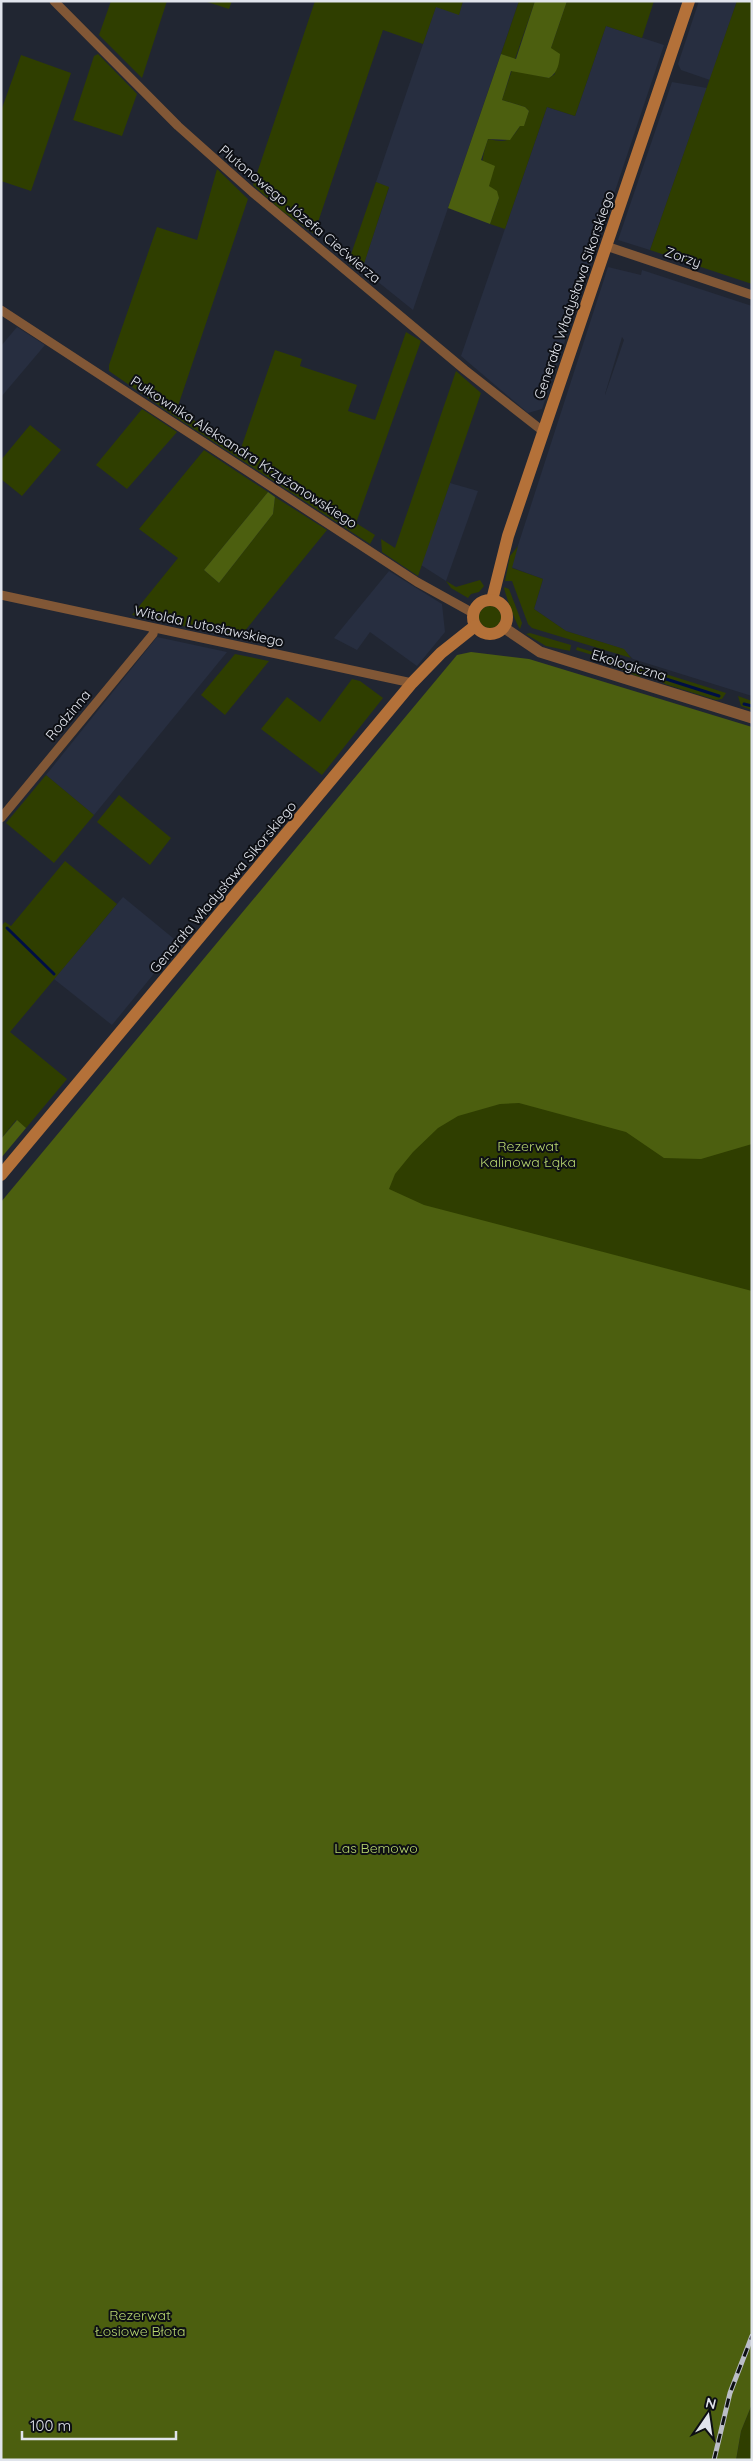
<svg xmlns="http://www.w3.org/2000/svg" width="753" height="2461" viewBox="0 0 753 2461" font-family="Quicksand,sans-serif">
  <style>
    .built { fill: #272e40; fill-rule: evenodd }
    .green { fill: #2f3e00 }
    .forest { fill: #4c5f0f }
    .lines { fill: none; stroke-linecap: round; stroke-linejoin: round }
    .stream { stroke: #000f44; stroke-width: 3 }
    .minor { stroke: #815736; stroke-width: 9 }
    .tertiary { stroke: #815736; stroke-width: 11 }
    .secondary { stroke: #b47139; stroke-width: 12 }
    .rail-casing { stroke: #bbbec7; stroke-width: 5 }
    .rail { stroke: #0d0f14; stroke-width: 3; stroke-dasharray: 9; stroke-linecap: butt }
    .labels { text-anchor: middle; stroke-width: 4; stroke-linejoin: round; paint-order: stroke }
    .street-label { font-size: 14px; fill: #e1e4ec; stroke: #0d0f14 }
    .park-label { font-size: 14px; fill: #b8d670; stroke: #0d0f14 }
  </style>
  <rect width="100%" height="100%" fill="#212632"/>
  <g class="built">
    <path d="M463,1H519L413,310L362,269L389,188L376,182L436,6L459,14Z"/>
    <path d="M699,1H737L710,80L681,70L678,64Z"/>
    <path d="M606,26L664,45L542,409L528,413L461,356L547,107L575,116Z"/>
    <path d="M672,82L707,88L650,250L618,240Z"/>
    <path d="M608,267L641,275L642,270L752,306V696L633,659L623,649L566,631L534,609L543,579L511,567ZM622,337L624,340L605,395V394Z"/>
    <path d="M17,327L45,345L1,397V346Z"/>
    <path d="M450,483L478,491L446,581L421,565Z"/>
    <path d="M389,571L442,604L445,632L417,666L370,632L357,650L334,638Z"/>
    <path d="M157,637L227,652L94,815L46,775Z"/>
    <path d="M123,897L179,943L112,1025L54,979Z"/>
  </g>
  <g class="green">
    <path d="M111,1H167L142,78L99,35Z"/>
    <path d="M204,1H232L229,9Z"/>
    <path d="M315,1H463L459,15L436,7L423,44L383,30L314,234L282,211L253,185Z"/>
    <path d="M519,1H535L515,59L501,54Z"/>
    <path d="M567,1H654L642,38L606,26L575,116L547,107L505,229L490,224L499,198C480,178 479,165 488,139C507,143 510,142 520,126L524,125L529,111L525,107L502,100L512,70L549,78L555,74L551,48Z"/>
    <path d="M737,1H752V284L650,250Z"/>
    <path d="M98,54L137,94L122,136L73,120L94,56Z"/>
    <path d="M21,55L71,73L31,191L1,181V111Z"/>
    <path d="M217,169L248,199L177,409L240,451L275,350L302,359L300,366L357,385L348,411L375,420L406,332L421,341L356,523L375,535L370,544L174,416L109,371V365L157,227L197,240Z"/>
    <path d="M376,182L389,187L361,273L348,263Z"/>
    <path d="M456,371L481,393L418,576L382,552L381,539L395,548Z"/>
    <path d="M142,409L177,432L127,489L96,465Z"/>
    <path d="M30,425L61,450L22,496L1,479V460Z"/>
    <path d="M204,450L268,492L204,570L219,583L273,514L275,497L327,530L239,638L132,615L178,558L139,529Z"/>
    <path d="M518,546L512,568L543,579L534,609L566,631L624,649L631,658L532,628L528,624L512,581H505L510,556Z"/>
    <path d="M480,580L484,586L479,592L471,594L468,598L451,588L446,581L456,587Z"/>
    <path d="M504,587L509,589L522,623L520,629C517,626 504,592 504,587Z"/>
    <circle cx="490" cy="617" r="11"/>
    <path d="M530,633L571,645L570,651L546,646L526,634Z"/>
    <path d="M577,647L648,669V671L639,677L599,660V657L576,650Z"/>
    <path d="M235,654L269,661L225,715L201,695Z"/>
    <path d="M659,672L726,693L722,699L716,700L665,684L661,681Z"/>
    <path d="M352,679L360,681L383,698L322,775L261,729L287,697L320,722Z"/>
    <path d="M738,696L752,701V710L741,706Z"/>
    <path d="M46,775L94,815L54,863L6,823Z"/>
    <path d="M119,795L171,838L150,865L97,822Z"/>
    <path d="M65,861L117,904L10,1032L67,1079L26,1128L16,1120L1,1139V926L5,922L11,926Z"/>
    <path d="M503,1077L752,1135V1299L329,1191Z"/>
    <path d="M752,2404V2460H736L741,2431Z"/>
  </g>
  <g class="forest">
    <path d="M535,1H567L551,48L560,54C559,64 558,72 549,78L511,71L502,100L525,107L529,111L524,126H520L510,140L488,139L481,160L495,166L489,186L497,191L499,198L490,224L448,208L501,54L516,59Z"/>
    <path d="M268,492L275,497L273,514L219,583L204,570Z"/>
    <path d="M471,652L529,659L752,727V1144L701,1159L664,1158L626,1132L519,1103L500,1104L458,1116L438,1128L413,1152L395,1174L389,1189L424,1205L752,1291V2404L741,2431L736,2460H1V1202L457,655Z"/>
    <path d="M17,1120L26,1128L1,1158V1139Z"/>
  </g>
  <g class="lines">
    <g class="stream">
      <path d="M666,679L719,696"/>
      <path d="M744,704L752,706"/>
      <path d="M7,928L54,974"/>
    </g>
    <g class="minor">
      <path d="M54,1L178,126L252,192L465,370L544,432"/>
      <path d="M606,246L752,295"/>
      <path d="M1,310L417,582L473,613"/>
      <path d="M1,595L412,683"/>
      <path d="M1,818L153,634L154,629"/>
    </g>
    <path class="tertiary" d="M503,627L540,652L752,718"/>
    <g class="secondary">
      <path d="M492,600L508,536L689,1"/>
      <circle cx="490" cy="617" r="17"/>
      <path d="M1,1175L412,683L441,653L475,626"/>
    </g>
    <defs>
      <path id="rail" d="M714,2460L730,2393L752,2336"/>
    </defs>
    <use href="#rail" class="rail-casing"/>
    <use href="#rail" class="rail"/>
  </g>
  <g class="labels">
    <g class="street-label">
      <text transform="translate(300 214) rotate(40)" y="5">Plutonowego Józefa Ciećwierza</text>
      <text transform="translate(683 257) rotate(19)" y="5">Zorzy</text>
      <text transform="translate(574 295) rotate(-71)" y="5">Generała Władysława Sikorskiego</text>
      <text transform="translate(244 452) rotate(33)" y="5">Pułkownika Aleksandra Krzyżanowskiego</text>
      <text transform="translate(209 626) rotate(12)" y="5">Witolda Lutosławskiego</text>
      <text transform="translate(629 665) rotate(17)" y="5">Ekologiczna</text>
      <text transform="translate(68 715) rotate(-50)" y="5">Rodzinna</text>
      <text transform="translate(223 887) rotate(-50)" y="5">Generała Władysława Sikorskiego</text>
    </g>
    <g class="park-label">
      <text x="528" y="1151">Rezerwat<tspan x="528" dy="16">Kalinowa Łąka</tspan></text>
      <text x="376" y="1853">Las Bemowo</text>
      <text x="140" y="2320">Rezerwat<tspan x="140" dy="16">Łosiowe Błota</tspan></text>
    </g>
  </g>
  <rect width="753" height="2461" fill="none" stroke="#e1e4ec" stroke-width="5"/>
  <g transform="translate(708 2416) rotate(13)" stroke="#0d0f14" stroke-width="4" paint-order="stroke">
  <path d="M0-4L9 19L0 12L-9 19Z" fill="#e1e4ec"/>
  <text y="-8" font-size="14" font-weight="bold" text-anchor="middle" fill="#e1e4ec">N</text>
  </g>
  <path d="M22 2431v8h154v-8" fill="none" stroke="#e1e4ec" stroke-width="2.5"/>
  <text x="30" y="2431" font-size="15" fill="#e1e4ec" stroke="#0d0f14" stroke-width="4" paint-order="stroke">100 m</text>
</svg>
